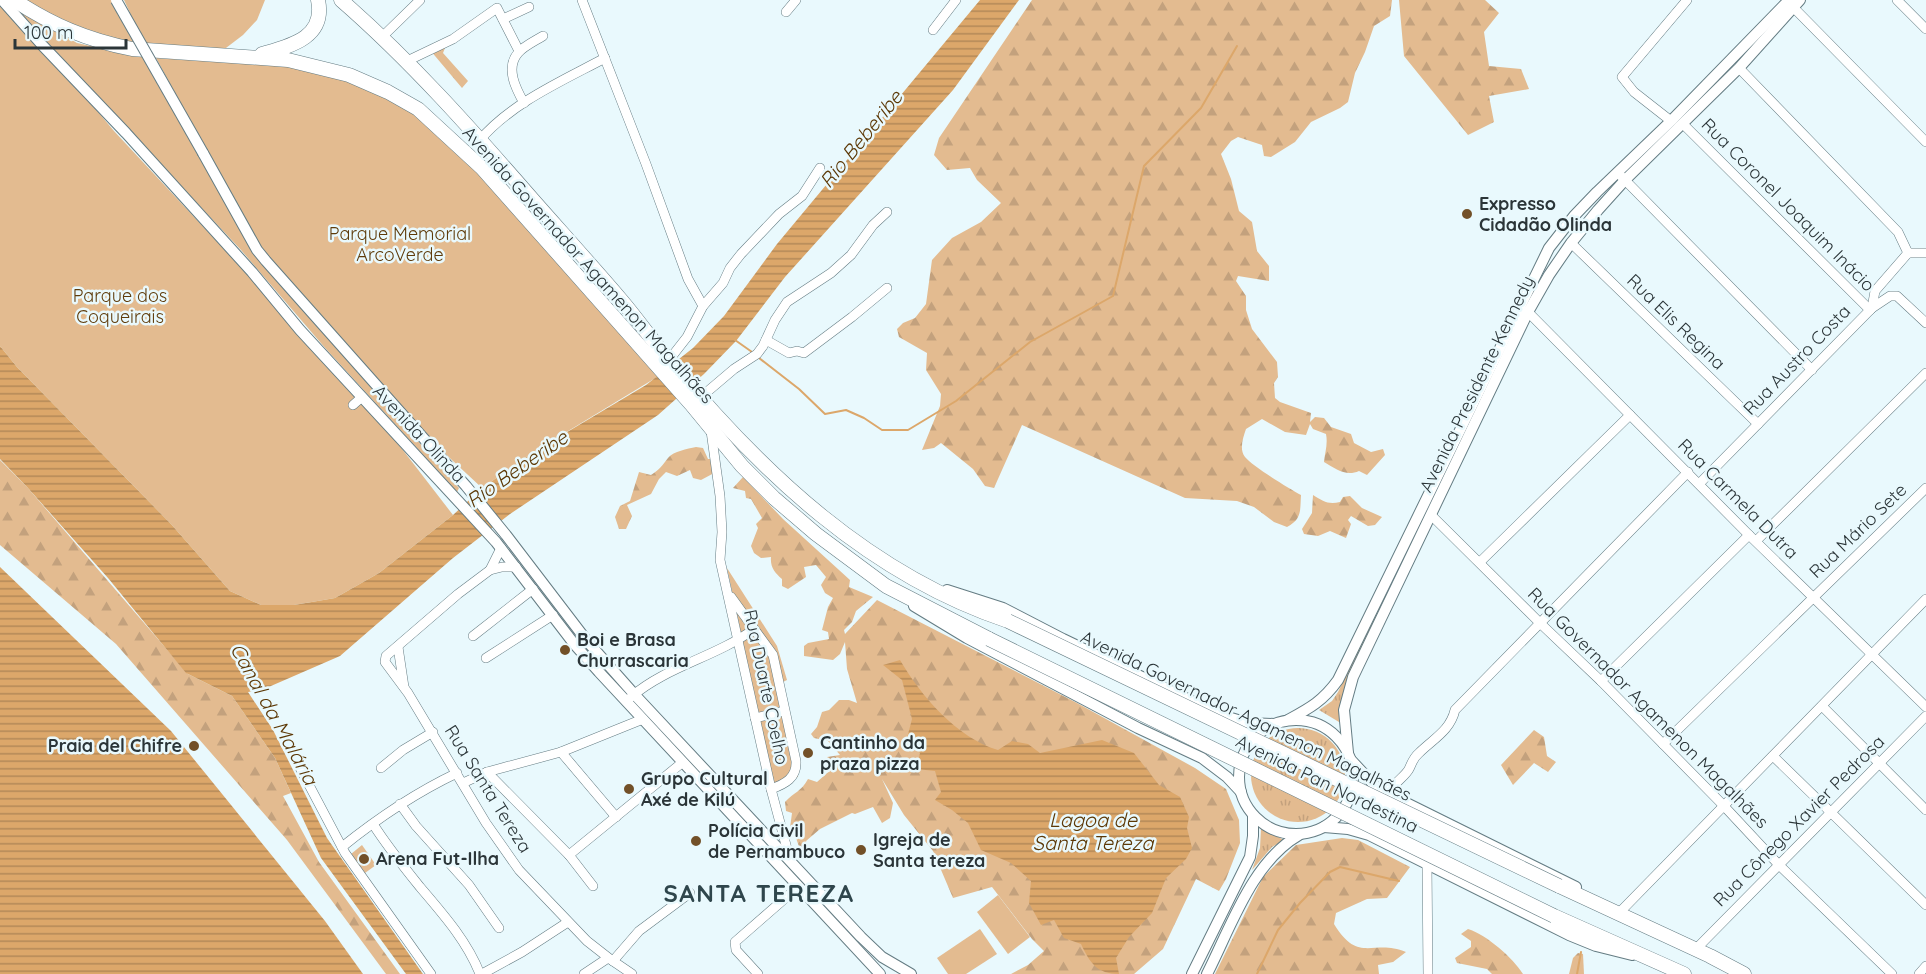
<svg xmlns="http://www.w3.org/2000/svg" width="1926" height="974" viewBox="0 0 1926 974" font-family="Quicksand,sans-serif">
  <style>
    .grass { fill: url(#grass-tufts) }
    .forest { fill: url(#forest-firs) }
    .park { fill: #e3bb90 }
    .water { fill: url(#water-rules) }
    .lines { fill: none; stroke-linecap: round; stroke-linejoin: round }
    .stream { stroke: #dca76a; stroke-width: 2 }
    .minor-casing { stroke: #647c83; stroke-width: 10 }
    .major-casing { stroke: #647c83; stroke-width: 12 }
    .highway-casing { stroke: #647c83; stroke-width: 15 }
    .minor { stroke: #fff; stroke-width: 9 }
    .major { stroke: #fff; stroke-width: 10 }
    .highway { stroke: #fff; stroke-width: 14 }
    .major-bridge-casing { stroke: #647c83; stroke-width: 12; stroke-linecap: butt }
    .highway-bridge-casing { stroke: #647c83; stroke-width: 15; stroke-linecap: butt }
    .major-bridge { stroke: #fff; stroke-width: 10 }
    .highway-bridge { stroke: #fff; stroke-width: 14 }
    .poi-dot { fill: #725028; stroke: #e9f9fd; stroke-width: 2 }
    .labels { text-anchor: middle; stroke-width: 5; stroke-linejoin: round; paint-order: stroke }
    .poi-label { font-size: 18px; font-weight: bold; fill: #2b3538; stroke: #e9f9fd; text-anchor: start }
    .street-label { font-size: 18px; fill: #2b3538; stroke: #e9f9fd }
    .park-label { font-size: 18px; fill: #5f3b0a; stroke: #e9f9fd }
    .water-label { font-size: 20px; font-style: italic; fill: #5c3806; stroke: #e9f9fd }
    .district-label { font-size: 24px; font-weight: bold; letter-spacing: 1.5px; fill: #2f464c; stroke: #e9f9fd }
  </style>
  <defs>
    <pattern id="grass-tufts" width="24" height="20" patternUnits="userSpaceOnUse" patternTransform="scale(1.5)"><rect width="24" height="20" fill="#e3bb90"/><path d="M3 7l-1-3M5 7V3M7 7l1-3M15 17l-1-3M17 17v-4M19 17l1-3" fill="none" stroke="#c3a17d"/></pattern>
    <pattern id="forest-firs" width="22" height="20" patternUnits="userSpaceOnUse" patternTransform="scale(1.5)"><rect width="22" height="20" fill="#e3bb90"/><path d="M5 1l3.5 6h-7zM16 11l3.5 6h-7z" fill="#c3a17d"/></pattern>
    <pattern id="water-rules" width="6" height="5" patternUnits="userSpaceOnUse" patternTransform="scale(1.5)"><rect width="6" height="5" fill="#dca76a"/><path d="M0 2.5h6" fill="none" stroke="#b38958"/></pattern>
  </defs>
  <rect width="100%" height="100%" fill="#e9f9fd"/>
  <g class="grass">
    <path d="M1390,585L1393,586L1340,705L1339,722L1319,710L1332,701L1338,692Z"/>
    <circle cx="1298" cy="775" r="47"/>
    <path d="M1261,828L1284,840L1272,847L1252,870L1260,848Z"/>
  </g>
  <g class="forest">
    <path d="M1032,0H1392L1390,16L1374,26L1365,52L1355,73L1348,102L1340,108L1311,122L1295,142L1271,157L1264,156L1262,145L1238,137L1231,141L1221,154L1231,179L1239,211L1252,222L1257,251L1269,266V281L1238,276L1236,281L1246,296V310L1252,329L1277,362L1278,377L1274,383L1275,398L1280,402L1311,413L1310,422L1315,417L1324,418L1331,427L1351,434L1354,443L1371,452L1383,449L1385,455L1367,475L1359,471C1346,477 1336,469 1324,462C1325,452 1328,444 1326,434L1313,429L1310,424L1306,435L1285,432L1262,419L1246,429C1243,438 1239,449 1245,457C1252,466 1290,489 1301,495C1300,511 1302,519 1287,527L1274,522L1254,507L1237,501L1185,498L1022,425L994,488L985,486L973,469L941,443L934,448L922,450L940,406L941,394L926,370L927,353L899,337L897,329L903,323L915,318L926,304L932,260L952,238L981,222L1001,203L977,180L970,168L947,170L934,155L939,138Z"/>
    <path d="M1399,0H1485L1499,13L1484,32L1489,66L1521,69L1529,89L1489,96L1494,122L1468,135L1404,56Z"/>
    <path d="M439,47L445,48L443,53L468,81L462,88L430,50Z"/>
    <path d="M696,447L703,448L708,459H714L716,472L701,480L693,478L690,470L677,476L666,472L659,479L651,494L627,505L632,516L626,529H619L615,517L620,506L630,501L639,472L651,475C661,468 661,467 668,458C674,451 687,449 696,447Z"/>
    <path d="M0,460L27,487L188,674L232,696L275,758L291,793L283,796L319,862L400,974H386L287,840L116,644L0,545Z"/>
    <path d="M743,477L783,519L850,580L849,587L873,597L856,611L852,622L844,630L845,634L877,600L1077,703L1195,768L1226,789L1239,820L1240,843L1226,879L1219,891L1196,879L1163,949L1134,974H1011L1028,965L1044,951L1032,939L992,887L953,898L933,851L904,815L882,779L893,803L890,818L882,823L873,807L855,814L852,813L820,829L806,841L810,853L803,858L796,838L790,828L792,813L786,811L785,802C794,792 801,792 808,779L817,782L835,766L827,757L840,755L828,741L814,738L811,734L817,727L822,712L829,710L839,700H849L857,703L847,669L845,642L840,654L833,660L804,656V646L808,643L829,639L828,632L822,630L828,607L833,598L825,593L821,585L826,577L816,565L804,567L806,577L788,589L782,586V579C775,573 770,567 771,557L761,558L754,553L751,546L758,528L756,524L762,518L751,499L746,498L745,491L733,488Z"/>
    <path d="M1313,495C1323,501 1328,505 1340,502L1343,497L1350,496L1362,508L1382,517L1375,525L1368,526L1351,516L1348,520L1351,524L1346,538L1330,531L1318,536L1304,534L1302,529L1312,513Z"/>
    <path d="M1534,730L1544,737L1547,756L1556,762L1548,772L1534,763L1513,785L1501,765Z"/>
    <path d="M1342,838L1358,840L1410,867L1387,898L1367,899L1336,913L1334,924C1359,965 1373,938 1406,952L1393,962L1378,965L1379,974H1215L1263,877L1296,845Z"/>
    <path d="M1468,929C1487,935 1513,958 1523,974H1492L1487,969L1457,963L1455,958L1471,947V941L1461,934Z"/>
    <path d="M1578,953L1583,954L1584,974H1569L1573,958Z"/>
  </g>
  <g class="park">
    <path d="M25,0H122L131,15L124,0H265L257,20L243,35L222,51L205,57L106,37L65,23Z"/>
    <path d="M0,1L43,46L114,131L362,397L453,515L379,573L335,598L294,605H261L230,591L171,524L17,367L0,346Z"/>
    <path d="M9,3L77,43L123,53L150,57L269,271L459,488L457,492L326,349L241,250Z"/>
    <path d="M156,58L284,66L319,72L372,84L412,103L479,168L662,374L532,453L482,488L424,434L262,253Z"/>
    <path d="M727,568L777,646L787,680L779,684L784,725L798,777L773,784Z"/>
    <path d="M362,845L376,865L365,873L351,854Z"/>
    <path d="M998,895L1030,937L1008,954L977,912Z"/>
    <path d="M980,929L997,954L966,974H948L937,958Z"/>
  </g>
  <g class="water">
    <path d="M980,0H1019L953,90L785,277L736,341L704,374L658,415L510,514L453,558L340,656L264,689L248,692L273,730L327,838L423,974H406L321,858L275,758L232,696L186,673L108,578L27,487L0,459V346L17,367L171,524L230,591L261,605H294L335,598L379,573L453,515L482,488L532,453L646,385L693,348L724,316L777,244Z"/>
    <path d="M0,567L171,731L325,921L363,974H0Z"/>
    <path d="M900,660C921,696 957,738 998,750L1012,741L1028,744L1040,753L1102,740L1134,753L1159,785L1180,797L1189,817L1187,828L1192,848L1186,859L1166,878L1152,913L1129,937L1116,958L1119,974C1097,974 1090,963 1081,944L1064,938L1054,920L1041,925L1029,903L1031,881L1011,863L981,850L968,823L952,810L935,800L941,792L935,771L916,769L920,753L907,738L912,719L902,680L883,665Z"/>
  </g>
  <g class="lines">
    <g class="stream">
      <path d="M735,340L752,352"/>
      <path d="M759,358L799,389L825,414L846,410L864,418L882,430H908L956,401L1030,342L1113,296L1144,166L1201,108L1237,46"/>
      <path d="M1257,974L1278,930L1300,903L1330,872L1340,867L1399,881"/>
      <path d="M1577,974L1581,952"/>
    </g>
    <defs>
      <g id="minor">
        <path d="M582,0L646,164L688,279L703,306"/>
        <path d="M1897,0L1926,29"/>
        <path d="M1793,7L1926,142"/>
        <path d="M786,12L796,0"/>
        <path d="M503,19L529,7"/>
        <path d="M933,30L956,0"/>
        <path d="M381,38L420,0"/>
        <path d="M407,61L453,39L497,8L519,51"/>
        <path d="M1739,68L1898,232L1908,253"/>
        <path d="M524,103C516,89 505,68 518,53C524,46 535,41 543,36"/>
        <path d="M1671,121L1634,92L1622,77L1687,0"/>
        <path d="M1683,124L1870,310"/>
        <path d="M479,141C511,103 562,81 605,58"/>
        <path d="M1620,175L1812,370"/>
        <path d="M1571,243L1758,424"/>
        <path d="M1908,253H1926"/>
        <path d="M1872,308L1890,296H1897L1926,323"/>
        <path d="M1528,312L1749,535L1926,707"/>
        <path d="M766,340L789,353L797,351L804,353L852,317L887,288"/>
        <path d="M669,360L687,337L703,306L723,283L730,268L741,254L779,214L802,196L820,168"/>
        <path d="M701,397L734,369L757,354L763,346L775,320L787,302L831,273L851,255L873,225L887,212"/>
        <path d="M353,405L362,397"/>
        <path d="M711,431L720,496L722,532L720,560L771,789L790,860"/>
        <path d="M1699,484L1872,308L1875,291L1908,253"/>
        <path d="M1431,515L1541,624L1601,681L1723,805L1779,865L1892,974"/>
        <path d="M1756,541L1926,373"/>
        <path d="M1480,562L1630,415"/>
        <path d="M516,567H502L490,570L458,594L386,656L385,662L408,693L486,823L519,870L587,941L610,959L632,974"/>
        <path d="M490,570L501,548"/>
        <path d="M731,597L773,655L796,761C797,778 785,784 771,789"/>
        <path d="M473,636L533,589"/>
        <path d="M398,647L404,687"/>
        <path d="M486,658L553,615"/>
        <path d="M1601,681L1749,535"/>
        <path d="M631,697C667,666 716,657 754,629"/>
        <path d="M1822,706L1926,810"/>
        <path d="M755,718L784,711"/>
        <path d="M1663,744L1926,488"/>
        <path d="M561,752L616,817"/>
        <path d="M1773,756L1926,905"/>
        <path d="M299,766L345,853L431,974"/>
        <path d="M381,768L403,750L433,732"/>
        <path d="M487,772L569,855L593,886"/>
        <path d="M463,783L487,772L561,752L643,719"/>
        <path d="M1378,789L1393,787C1397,781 1406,775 1409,769C1412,763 1413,758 1419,753C1433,739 1450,731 1455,710L1688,472"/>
        <path d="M400,804L416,826L469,885L499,928"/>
        <path d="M373,824C387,846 403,866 420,887C443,914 467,941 480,974"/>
        <path d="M342,847C378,818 415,793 457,773"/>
        <path d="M569,855L683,762"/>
        <path d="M1427,864L1428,974"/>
        <path d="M1618,914L1926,599"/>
        <path d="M1696,949L1926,716"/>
        <path d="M613,961L639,931L690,893"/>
        <path d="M482,974L522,952L568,922"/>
        <path d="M584,974L608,958"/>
        <path d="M758,974L736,950L735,942L798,887"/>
        <path d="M1919,974L1926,966"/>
      </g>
      <g id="major">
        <path d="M2,0L43,46L126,133L252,272L300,330L496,542L575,645L599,672L880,974"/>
        <path d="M203,153L257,250L266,261L466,486L506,535L587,641L634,694L861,937L882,957L911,974"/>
        <path d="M947,590L1003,608L1063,639L1221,715L1248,723L1275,724"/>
        <path d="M914,606L967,638L1138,728L1202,758L1227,777L1241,792"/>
        <circle cx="1296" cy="777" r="57"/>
        <path d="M1288,720C1310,708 1323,701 1338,680L1549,248L1574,216L1597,192L1671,121L1789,0"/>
        <path d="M1348,753L1344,710L1353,677L1528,312L1549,275L1571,243L1598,210L1625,180L1739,68L1800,0"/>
        <path d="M1351,760L1378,789L1576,887"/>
        <path d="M1324,827L1348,829L1369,835L1569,935L1596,946L1632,955"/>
        <path d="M1192,974L1250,857L1253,836V816"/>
        <path d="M1207,974C1231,927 1252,862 1299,835"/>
      </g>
      <g id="highway">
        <path d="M14,0C52,25 87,40 132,49L288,60L349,75L388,92L418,109L482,168L691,404L742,466L774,498L816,534L886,586L989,639"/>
        <path d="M341,0C411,61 472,130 533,200C563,234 593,267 622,301C639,321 654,343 671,363C762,473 870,575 1008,621"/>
        <path d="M262,54C290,46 326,38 318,0"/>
        <path d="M1559,886L1710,956L1744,974"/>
        <path d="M1554,916L1684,974"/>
      </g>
    </defs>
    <use href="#minor" class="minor-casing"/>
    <use href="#major" class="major-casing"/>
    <use href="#highway" class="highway-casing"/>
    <use href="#minor" class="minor"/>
    <use href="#major" class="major"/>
    <use href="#highway" class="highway"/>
    <defs>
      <path id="major-bridge" d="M116,0L203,153"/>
      <g id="highway-bridge">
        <path d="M1008,621L1559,886"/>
        <path d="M989,639L1554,916"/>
      </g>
    </defs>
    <use href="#major-bridge" class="major-bridge-casing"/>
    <use href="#highway-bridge" class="highway-bridge-casing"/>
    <use href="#major-bridge" class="major-bridge"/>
    <use href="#highway-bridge" class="highway-bridge"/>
  </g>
  <g class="poi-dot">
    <circle cx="1467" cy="214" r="6"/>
    <circle cx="565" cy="650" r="6"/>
    <circle cx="194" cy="746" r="6"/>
    <circle cx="808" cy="753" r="6"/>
    <circle cx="629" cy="789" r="6"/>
    <circle cx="696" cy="841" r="6"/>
    <circle cx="861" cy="850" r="6"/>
    <circle cx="364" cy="859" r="6"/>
  </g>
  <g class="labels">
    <g class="poi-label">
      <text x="1479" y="210">Expresso<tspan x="1479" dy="21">Cidadão Olinda</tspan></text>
      <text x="577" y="646">Boi e Brasa<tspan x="577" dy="21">Churrascaria</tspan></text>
      <text x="820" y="749">Cantinho da<tspan x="820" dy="21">praza pizza</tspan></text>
      <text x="182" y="752" text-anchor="end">Praia del Chifre</text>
      <text x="641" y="785">Grupo Cultural<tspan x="641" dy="21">Axé de Kilú</tspan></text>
      <text x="708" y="837">Polícia Civil<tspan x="708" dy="21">de Pernambuco</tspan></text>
      <text x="873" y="846">Igreja de<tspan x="873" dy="21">Santa tereza</tspan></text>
      <text x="376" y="865">Arena Fut-Ilha</text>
    </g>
    <g class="street-label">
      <text transform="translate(1788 205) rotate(45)" y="6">Rua Coronel Joaquim Inácio</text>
      <text transform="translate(588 265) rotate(48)" y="6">Avenida Governador Agamenon Magalhães</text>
      <text transform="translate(1676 322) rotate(44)" y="6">Rua Elis Regina</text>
      <text transform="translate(1797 360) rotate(-46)" y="6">Rua Austro Costa</text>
      <text transform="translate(1477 384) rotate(-64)" y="6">Avenida Presidente Kennedy</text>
      <text transform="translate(419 434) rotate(47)" y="6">Avenida Olinda</text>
      <text transform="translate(1738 499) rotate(45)" y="6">Rua Carmela Dutra</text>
      <text transform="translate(1858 531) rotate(-44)" y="6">Rua Mário Sete</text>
      <text transform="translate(766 687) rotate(78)" y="6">Rua Duarte Coelho</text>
      <text transform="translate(1648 708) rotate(45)" y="6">Rua Governador Agamenon Magalhães</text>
      <text transform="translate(1246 716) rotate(26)" y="6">Avenida Governador Agamenon Magalhães</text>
      <text transform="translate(1327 784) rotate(26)" y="6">Avenida Pan Nordestina</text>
      <text transform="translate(488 789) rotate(58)" y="6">Rua Santa Tereza</text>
      <text transform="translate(1799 821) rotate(-45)" y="6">Rua Cônego Xavier Pedrosa</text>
    </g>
    <g class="park-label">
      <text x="400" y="240">Parque Memorial<tspan x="400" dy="21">ArcoVerde</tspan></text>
      <text x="120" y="302">Parque dos<tspan x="120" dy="21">Coqueirais</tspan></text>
    </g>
    <g class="water-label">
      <text transform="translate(861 139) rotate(-51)" y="7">Rio Beberibe</text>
      <text transform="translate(517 469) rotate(-35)" y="7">Rio Beberibe</text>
      <text transform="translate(274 714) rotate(61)" y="7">Canal da Malária</text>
      <text x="1093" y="827">Lagoa de<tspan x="1093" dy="23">Santa Tereza</tspan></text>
    </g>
    <g class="district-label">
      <text x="759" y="902">SANTA TEREZA</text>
    </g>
  </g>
  <path d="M15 39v9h111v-9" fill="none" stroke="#2b3538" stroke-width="3"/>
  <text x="24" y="39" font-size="18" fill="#2b3538" stroke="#e9f9fd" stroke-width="4.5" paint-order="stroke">100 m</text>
</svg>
